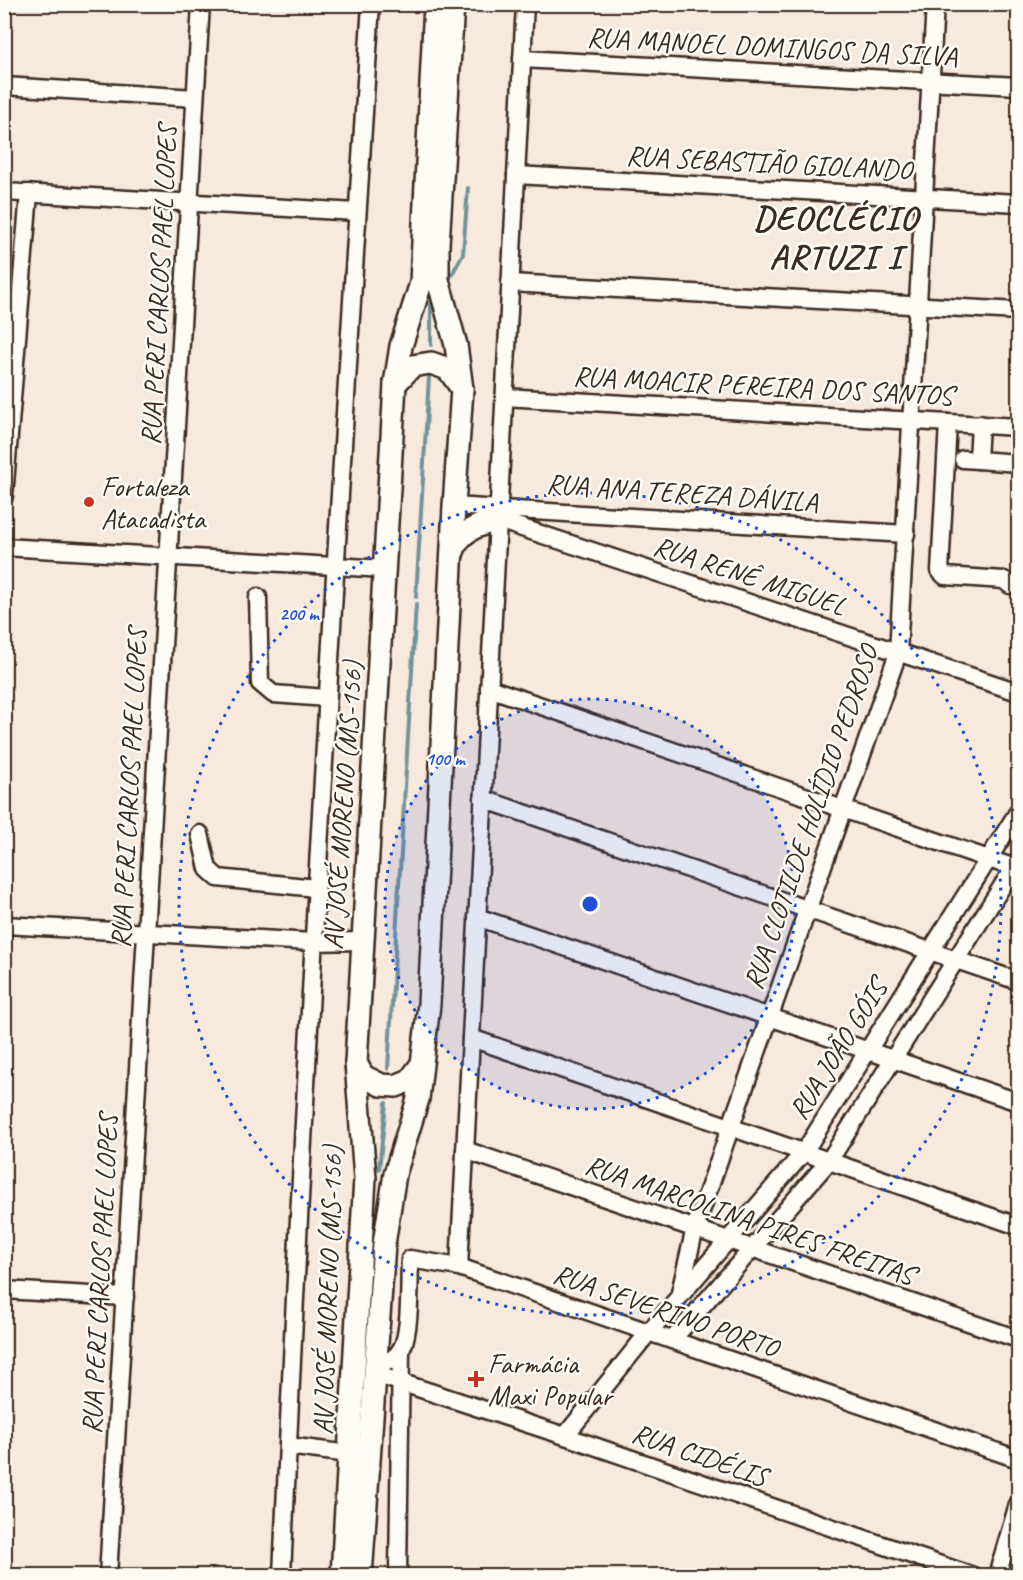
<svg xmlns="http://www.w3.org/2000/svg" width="1023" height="1580" viewBox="0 0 1023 1580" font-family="Caveat,sans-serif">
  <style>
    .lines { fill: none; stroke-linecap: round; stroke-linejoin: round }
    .stream { stroke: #6f949e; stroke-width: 4 }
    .minor-casing { stroke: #3b2a1e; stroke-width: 21 }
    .major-casing { stroke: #3b2a1e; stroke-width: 26 }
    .minor { stroke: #fdfcf7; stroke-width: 16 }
    .major { stroke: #fdfcf7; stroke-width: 21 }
    .ring { fill: none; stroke: #1d4ed8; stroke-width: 3; stroke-dasharray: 3 6 }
    .poi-dot { fill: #c8321e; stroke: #fdfcf7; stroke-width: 2 }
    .labels { text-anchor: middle; stroke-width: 5; stroke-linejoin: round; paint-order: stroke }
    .street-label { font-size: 28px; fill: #3b2a1e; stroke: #fdfcf7 }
    .poi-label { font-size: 28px; fill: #3b2a1e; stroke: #fdfcf7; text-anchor: start }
    .district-label { font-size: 34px; font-weight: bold; letter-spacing: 1.5px; fill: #3b2a1e; stroke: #fdfcf7 }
    .centre { fill: #1d4ed8; stroke: #fdfcf7; stroke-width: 3 }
    .ring-label { font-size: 18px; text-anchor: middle; font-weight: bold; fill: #1d4ed8; stroke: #fdfcf7; stroke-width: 5; stroke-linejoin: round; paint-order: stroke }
  </style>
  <rect width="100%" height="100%" fill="#f7e9db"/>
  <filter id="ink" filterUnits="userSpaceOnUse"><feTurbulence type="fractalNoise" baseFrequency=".0167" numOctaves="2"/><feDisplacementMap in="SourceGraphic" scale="12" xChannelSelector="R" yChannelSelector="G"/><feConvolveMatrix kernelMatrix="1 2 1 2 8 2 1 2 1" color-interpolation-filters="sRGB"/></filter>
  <g filter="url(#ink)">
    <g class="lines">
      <g class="stream">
        <path d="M450,278L463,254L468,188"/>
        <path d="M431,345V302"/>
        <path d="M416,597L429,377"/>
        <path d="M388,1069L416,604"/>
        <path d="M379,1169L386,1103"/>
      </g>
      <defs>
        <g id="minor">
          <path d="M522,59L1018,86"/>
          <path d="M4,86L195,98"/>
          <path d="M516,175L1018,203"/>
          <path d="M4,192L357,212"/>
          <path d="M510,283L1018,311"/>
          <path d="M504,397L1018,427"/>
          <path d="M948,423L940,571L945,576L1004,580L1010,585"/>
          <path d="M980,424L978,460L1018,463"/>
          <path d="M963,459L978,460"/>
          <path d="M4,496L29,193"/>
          <path d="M454,506L906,534"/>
          <path d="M498,520L1018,692"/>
          <path d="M4,547L385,569"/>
          <path d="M258,597L260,683L273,694L327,698"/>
          <path d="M489,688L1018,869"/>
          <path d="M483,799L1018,981"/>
          <path d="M200,834L208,869L218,878L316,888"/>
          <path d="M477,917L1018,1102"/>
          <path d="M4,925L313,942L362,941"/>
          <path d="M471,1038L1018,1226"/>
          <path d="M465,1150L1018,1339"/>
          <path d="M459,1267L525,4"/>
          <path d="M4,1290L125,1297"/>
          <path d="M679,1297L695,1228L898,653L935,4"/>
          <path d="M672,1340L829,1161L1018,861"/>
          <path d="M376,1367C386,1363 396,1359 402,1348C411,1329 409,1282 410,1259L459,1267L1018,1459"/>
          <path d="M375,1374L565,1436L973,1576"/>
          <path d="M565,1436L648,1333L804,1152L1018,812"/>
          <path d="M288,1446L349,1454"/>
          <path d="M108,1576L201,4"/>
          <path d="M282,1576C305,1051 337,528 371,4"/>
          <path d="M398,1576L401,1349"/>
          <path d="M997,1576L1018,1504"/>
        </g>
        <g id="major">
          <path d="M395,384L412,366L431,363L448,369L462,389"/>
          <path d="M453,552C459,531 478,525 498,520"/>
          <path d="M356,1063L363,1076L381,1085L396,1086L410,1080L421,1065"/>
          <path d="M342,1576L365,1178L356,1063L395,384L401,346L421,283L435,4"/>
          <path d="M361,1576L384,1244L395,1174L418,1099L429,1004L454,506L462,389L456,345L438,280V244L453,4"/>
        </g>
      </defs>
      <use href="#minor" class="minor-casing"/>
      <use href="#major" class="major-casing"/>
      <use href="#minor" class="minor"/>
      <use href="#major" class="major"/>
    </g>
  </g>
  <circle cx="590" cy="904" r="205" fill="#1d4ed8" fill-opacity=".12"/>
  <g class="ring">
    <circle cx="590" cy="904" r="205"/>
    <circle cx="590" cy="904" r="411"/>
  </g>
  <g class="poi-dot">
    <circle cx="89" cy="502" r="6"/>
    <path d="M473 1370h6v6h6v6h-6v6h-6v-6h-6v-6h6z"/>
  </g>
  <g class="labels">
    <g class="street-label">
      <text transform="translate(772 46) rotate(3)" y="10">RUA MANOEL DOMINGOS DA SILVA</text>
      <text transform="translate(769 162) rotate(3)" y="10">RUA SEBASTIÃO GIOLANDO</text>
      <text transform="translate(158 285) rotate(-87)" y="10">RUA PERI CARLOS PAEL LOPES</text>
      <text transform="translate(763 385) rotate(3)" y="10">RUA MOACIR PEREIRA DOS SANTOS</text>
      <text transform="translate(682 492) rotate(4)" y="10">RUA ANA TEREZA DÁVILA</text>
      <text transform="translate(750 575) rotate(18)" y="10">RUA RENÊ MIGUEL</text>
      <text transform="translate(128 788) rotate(-87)" y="10">RUA PERI CARLOS PAEL LOPES</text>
      <text transform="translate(342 805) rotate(-86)" y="10">AV JOSÉ MORENO (MS-156)</text>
      <text transform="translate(810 817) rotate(-71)" y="10">RUA CLOTILDE HOLÍDIO PEDROSO</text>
      <text transform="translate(837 1049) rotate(-58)" y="10">RUA JOÃO GÓIS</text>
      <text transform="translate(750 1219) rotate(19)" y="10">RUA MARCOLINA PIRES FREITAS</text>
      <text transform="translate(99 1274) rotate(-87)" y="10">RUA PERI CARLOS PAEL LOPES</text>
      <text transform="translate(327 1290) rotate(-88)" y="10">AV JOSÉ MORENO (MS-156)</text>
      <text transform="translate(666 1310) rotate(19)" y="10">RUA SEVERINO PORTO</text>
      <text transform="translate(700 1454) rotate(19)" y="10">RUA CIDÉLIS</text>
    </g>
    <g class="poi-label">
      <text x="101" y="496">Fortaleza<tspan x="101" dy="32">Atacadista</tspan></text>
      <text x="488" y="1373">Farmácia<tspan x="488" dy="32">Maxi Popular</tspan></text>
    </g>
    <g class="district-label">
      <text x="836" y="229">DEOCLÉCIO<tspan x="836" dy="39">ARTUZI I</tspan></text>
    </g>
  </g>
  <circle cx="590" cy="904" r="9" class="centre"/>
  <g class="ring-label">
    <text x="299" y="620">200 m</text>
    <text x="445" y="765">100 m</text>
  </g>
  <rect width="1023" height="1580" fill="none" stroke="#fdfcf7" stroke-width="24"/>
  <rect x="12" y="12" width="999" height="1556" fill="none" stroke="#3b2a1e" stroke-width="2" filter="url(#ink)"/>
</svg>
